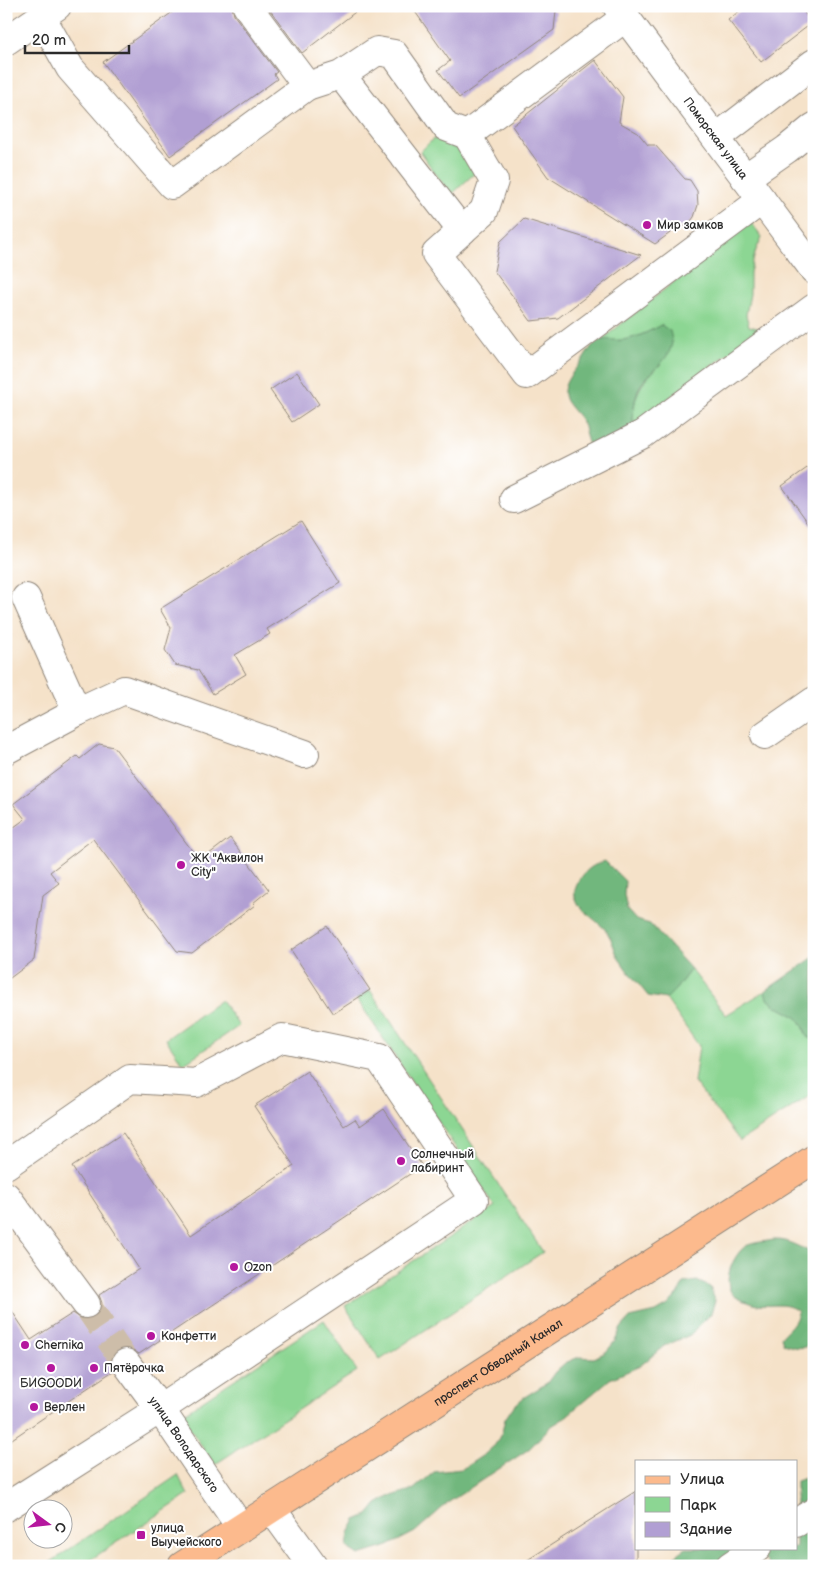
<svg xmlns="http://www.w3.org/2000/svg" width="820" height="1572" viewBox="0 0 820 1572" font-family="'Balsamiq Sans',sans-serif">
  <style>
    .green { fill: #8cd693; stroke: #5c805f }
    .forest { fill: #71b77d; stroke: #4e7154 }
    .building { fill: #b19fd3 }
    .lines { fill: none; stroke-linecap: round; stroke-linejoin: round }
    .minor-tunnel { stroke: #cdbda9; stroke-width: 28; stroke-dasharray: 28 14; stroke-linecap: butt }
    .minor-casing { stroke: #90867a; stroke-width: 30 }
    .major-casing { stroke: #90867a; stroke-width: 30 }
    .minor { stroke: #fff; stroke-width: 28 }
    .major { stroke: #fcba8d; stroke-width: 28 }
    .poi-dot { fill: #b5179e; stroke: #fff; stroke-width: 2 }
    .labels { text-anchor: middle; stroke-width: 4; stroke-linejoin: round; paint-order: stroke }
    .street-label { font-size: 12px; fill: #2b2b2b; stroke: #fff }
    .poi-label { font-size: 12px; fill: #2b2b2b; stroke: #fff; text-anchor: start }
  </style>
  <rect width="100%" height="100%" fill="#fff"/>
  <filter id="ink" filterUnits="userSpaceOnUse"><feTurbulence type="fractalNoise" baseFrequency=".02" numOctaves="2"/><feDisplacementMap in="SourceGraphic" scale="10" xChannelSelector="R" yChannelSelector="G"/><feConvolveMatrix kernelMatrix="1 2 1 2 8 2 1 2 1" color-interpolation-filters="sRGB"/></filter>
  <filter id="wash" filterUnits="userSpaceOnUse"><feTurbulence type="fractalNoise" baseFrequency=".0096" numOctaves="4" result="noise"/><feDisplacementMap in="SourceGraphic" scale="20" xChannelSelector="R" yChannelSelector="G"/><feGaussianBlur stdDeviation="1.12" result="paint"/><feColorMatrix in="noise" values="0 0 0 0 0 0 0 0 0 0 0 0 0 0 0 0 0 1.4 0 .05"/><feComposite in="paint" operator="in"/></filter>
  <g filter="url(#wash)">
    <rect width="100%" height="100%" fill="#f5e2c9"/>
    <g class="green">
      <path d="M433,139L454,141L476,172L451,195L420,152Z"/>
      <path d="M750,221L762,237L756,250L750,272V294L746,315L749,326L761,329L633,425C633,396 639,384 660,365L661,325C649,332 638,337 624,340C616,341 608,340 600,341Z"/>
      <path d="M691,969L726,1015L765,991C769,1009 790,1009 801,1022C804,1026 805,1032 807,1037L814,1040V1093L740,1141L694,1082L699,1046L666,999L675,990Z"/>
      <path d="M370,990L543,1252L380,1360L345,1306L495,1207L357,999Z"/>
      <path d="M221,1000L239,1026L183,1064L166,1039Z"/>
      <path d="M324,1320L357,1371L214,1465L181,1415Z"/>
      <path d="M178,1475L188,1495L81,1566H45Z"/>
    </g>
    <g class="forest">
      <path d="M661,325L670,331C671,335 672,340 672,343C669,363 646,373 638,390C634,401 633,413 633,425L592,450C585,440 587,433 582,422C578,415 572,410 568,404C556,389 573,372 582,361C588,353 590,345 599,341C607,338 614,341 622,340C637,338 648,332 661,325Z"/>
      <path d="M605,861L625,881L624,895L627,910L636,920L650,924L691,969L675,990L666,999L648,996C639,984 628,973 620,960C614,951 613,940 607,932C596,916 563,906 579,881C586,869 593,865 605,861Z"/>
      <path d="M814,957V1040L807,1037C805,1032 804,1026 801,1022C790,1009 769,1009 765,991Z"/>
      <path d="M773,1240C789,1239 799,1248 814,1253V1344C802,1349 794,1349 783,1343L781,1337C788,1328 796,1324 798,1312C787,1301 772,1307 757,1305C751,1304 741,1300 736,1297C719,1286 733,1254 746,1246C754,1242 764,1242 773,1240Z"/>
      <path d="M697,1281L710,1287L715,1300L711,1314L690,1335L664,1346L640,1366L610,1379L563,1419L550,1427L529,1449L449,1502L415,1532L388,1546L359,1555L347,1547L349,1533L356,1520L368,1515L377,1504L389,1497L414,1489L434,1472L462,1469L485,1454L495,1445L502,1432L505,1419L513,1407L523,1398L547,1383L555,1372L565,1363L579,1357L594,1358L606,1352L615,1341L621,1328L630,1318L656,1312L668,1305L677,1295L684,1283Z"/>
      <path d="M814,1475V1566H768L767,1562L763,1557L724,1558L709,1566H661L686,1548H796V1481Z"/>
    </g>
    <g id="blocks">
      <g class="building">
        <path d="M181,6H232L234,15L277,72L274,74L277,79L170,156L103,62Z"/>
        <path d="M267,6H363L302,53Z"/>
        <path d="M411,6H542L556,11L554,30L459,98L438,70L450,61Z"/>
        <path d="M746,6H799L812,23L761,62L728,20Z"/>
        <path d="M595,60L623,97L619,122L638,133L648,145H655L685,179L690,180L697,191L698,205L694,217L688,225L677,228L655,244L548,177L512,126Z"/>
        <path d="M524,219L641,255L558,318L531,321L494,271L500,242Z"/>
        <path d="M297,372L319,404L292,422L270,390Z"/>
        <path d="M814,463V531L782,486Z"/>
        <path d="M301,521L340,583L267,629L270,634L235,655L246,674L213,694L198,670L175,665L165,650L171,628L160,609Z"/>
        <path d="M99,744L114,747L200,861L230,838L269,890L253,903L255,905L192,953L177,951L93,839L50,872L59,883L43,895L34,960L6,981V833L25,819L13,804L77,756L80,759Z"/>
        <path d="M327,926L370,990L333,1014L291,950Z"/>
        <path d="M307,1071L344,1126L355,1119L360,1126L384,1109L422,1166L139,1354L132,1349L124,1348L117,1350L112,1357L111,1365L113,1371L6,1443V1302L31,1340L73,1313L80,1318L87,1320L95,1317L100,1310L102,1303L99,1295L139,1269L72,1167L123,1133L191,1235L294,1166L254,1106Z"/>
        <path d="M636,1491V1566H518Z"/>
      </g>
    </g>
  </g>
  <g filter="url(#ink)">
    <use href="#blocks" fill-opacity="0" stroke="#90867a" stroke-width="1"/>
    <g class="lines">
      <path class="minor-tunnel" d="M86,1304L126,1363"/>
      <defs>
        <g id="minor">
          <path d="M247,6L307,86L341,75L377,51L394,54L446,127L467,135L494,181L484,211L436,254L527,375L762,200"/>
          <path id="s1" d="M617,6L814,270"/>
          <path d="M41,16L70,68L172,185L307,86"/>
          <path d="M6,41L57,6"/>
          <path d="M341,75L462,231"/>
          <path d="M467,135L626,17"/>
          <path d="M716,138L814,63"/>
          <path d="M745,178L787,149L814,127"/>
          <path d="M514,499L643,434L814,308"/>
          <path d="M26,598L77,712"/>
          <path d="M765,735L814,701"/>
          <path d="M6,750L77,712L124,690L305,754"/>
          <path d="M6,1165L130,1079L196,1083L282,1038L379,1058L474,1200L160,1409L6,1507"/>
          <path d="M6,1196L86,1304"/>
          <path id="s2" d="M126,1363L160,1409L241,1528"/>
          <path d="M271,1508L313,1566"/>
          <path d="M796,1523L814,1512"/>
          <path d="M730,1566L757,1548"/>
        </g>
        <g id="major">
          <path id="s3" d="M182,1566L814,1159"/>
        </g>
      </defs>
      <use href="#minor" class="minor-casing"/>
      <use href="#major" class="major-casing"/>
      <use href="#minor" class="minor"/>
      <use href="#major" class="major"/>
    </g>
  </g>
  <g class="poi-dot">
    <circle cx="647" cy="225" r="5"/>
    <circle cx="181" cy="865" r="5"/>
    <circle cx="401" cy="1161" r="5"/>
    <circle cx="234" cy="1267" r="5"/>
    <circle cx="151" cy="1336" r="5"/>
    <circle cx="25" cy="1345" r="5"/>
    <circle cx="51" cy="1368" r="5"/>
    <circle cx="94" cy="1368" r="5"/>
    <circle cx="34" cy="1407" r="5"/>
    <rect x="136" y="1530" width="10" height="10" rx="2.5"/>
  </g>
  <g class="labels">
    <g class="street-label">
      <text dy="4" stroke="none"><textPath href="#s1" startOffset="165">Поморская улица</textPath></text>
      <text dy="4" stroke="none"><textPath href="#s3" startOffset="376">проспект Обводный Канал</textPath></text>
      <text dy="4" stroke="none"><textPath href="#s2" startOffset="100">улица Володарского</textPath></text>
    </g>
    <g class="poi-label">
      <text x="657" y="229">Мир замков</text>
      <text x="191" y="862">ЖК "Аквилон<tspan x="191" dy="14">City"</tspan></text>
      <text x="411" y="1158">Солнечный<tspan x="411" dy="14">лабиринт</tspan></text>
      <text x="244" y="1271">Ozon</text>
      <text x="161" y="1340">Конфетти</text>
      <text x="35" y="1349">Chernika</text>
      <text x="104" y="1372">Пятёрочка</text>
      <text x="51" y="1387" text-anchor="middle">БИGOODИ</text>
      <text x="44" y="1411">Верлен</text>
      <text x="151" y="1532">улица<tspan x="151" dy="14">Выучейского</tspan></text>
    </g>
  </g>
  <rect width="820" height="1572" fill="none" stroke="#fff" stroke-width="25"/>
  <rect x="635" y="1460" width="162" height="90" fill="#ffffff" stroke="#aaaaaa"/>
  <rect x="645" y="1476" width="25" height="8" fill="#fcba8d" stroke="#aaaaaa"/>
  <text x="680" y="1484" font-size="15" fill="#2b2b2b">Улица</text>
  <rect x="645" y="1497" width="25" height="15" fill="#8cd693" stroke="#aaaaaa"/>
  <text x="680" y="1510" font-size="15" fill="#2b2b2b">Парк</text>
  <rect x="645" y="1522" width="25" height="15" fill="#b19fd3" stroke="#aaaaaa"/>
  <text x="680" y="1534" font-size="15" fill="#2b2b2b">Здание</text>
  <g transform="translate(48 1524) rotate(105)"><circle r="24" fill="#ffffff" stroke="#aaaaaa"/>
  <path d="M0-4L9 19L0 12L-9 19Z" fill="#b5179e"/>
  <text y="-8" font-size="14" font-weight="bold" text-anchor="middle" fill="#2b2b2b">С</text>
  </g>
  <path d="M25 45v8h104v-8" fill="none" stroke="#2b2b2b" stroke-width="2.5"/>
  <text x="32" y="45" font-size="15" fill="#2b2b2b" stroke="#ffffff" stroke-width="4" paint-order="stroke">20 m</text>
</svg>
